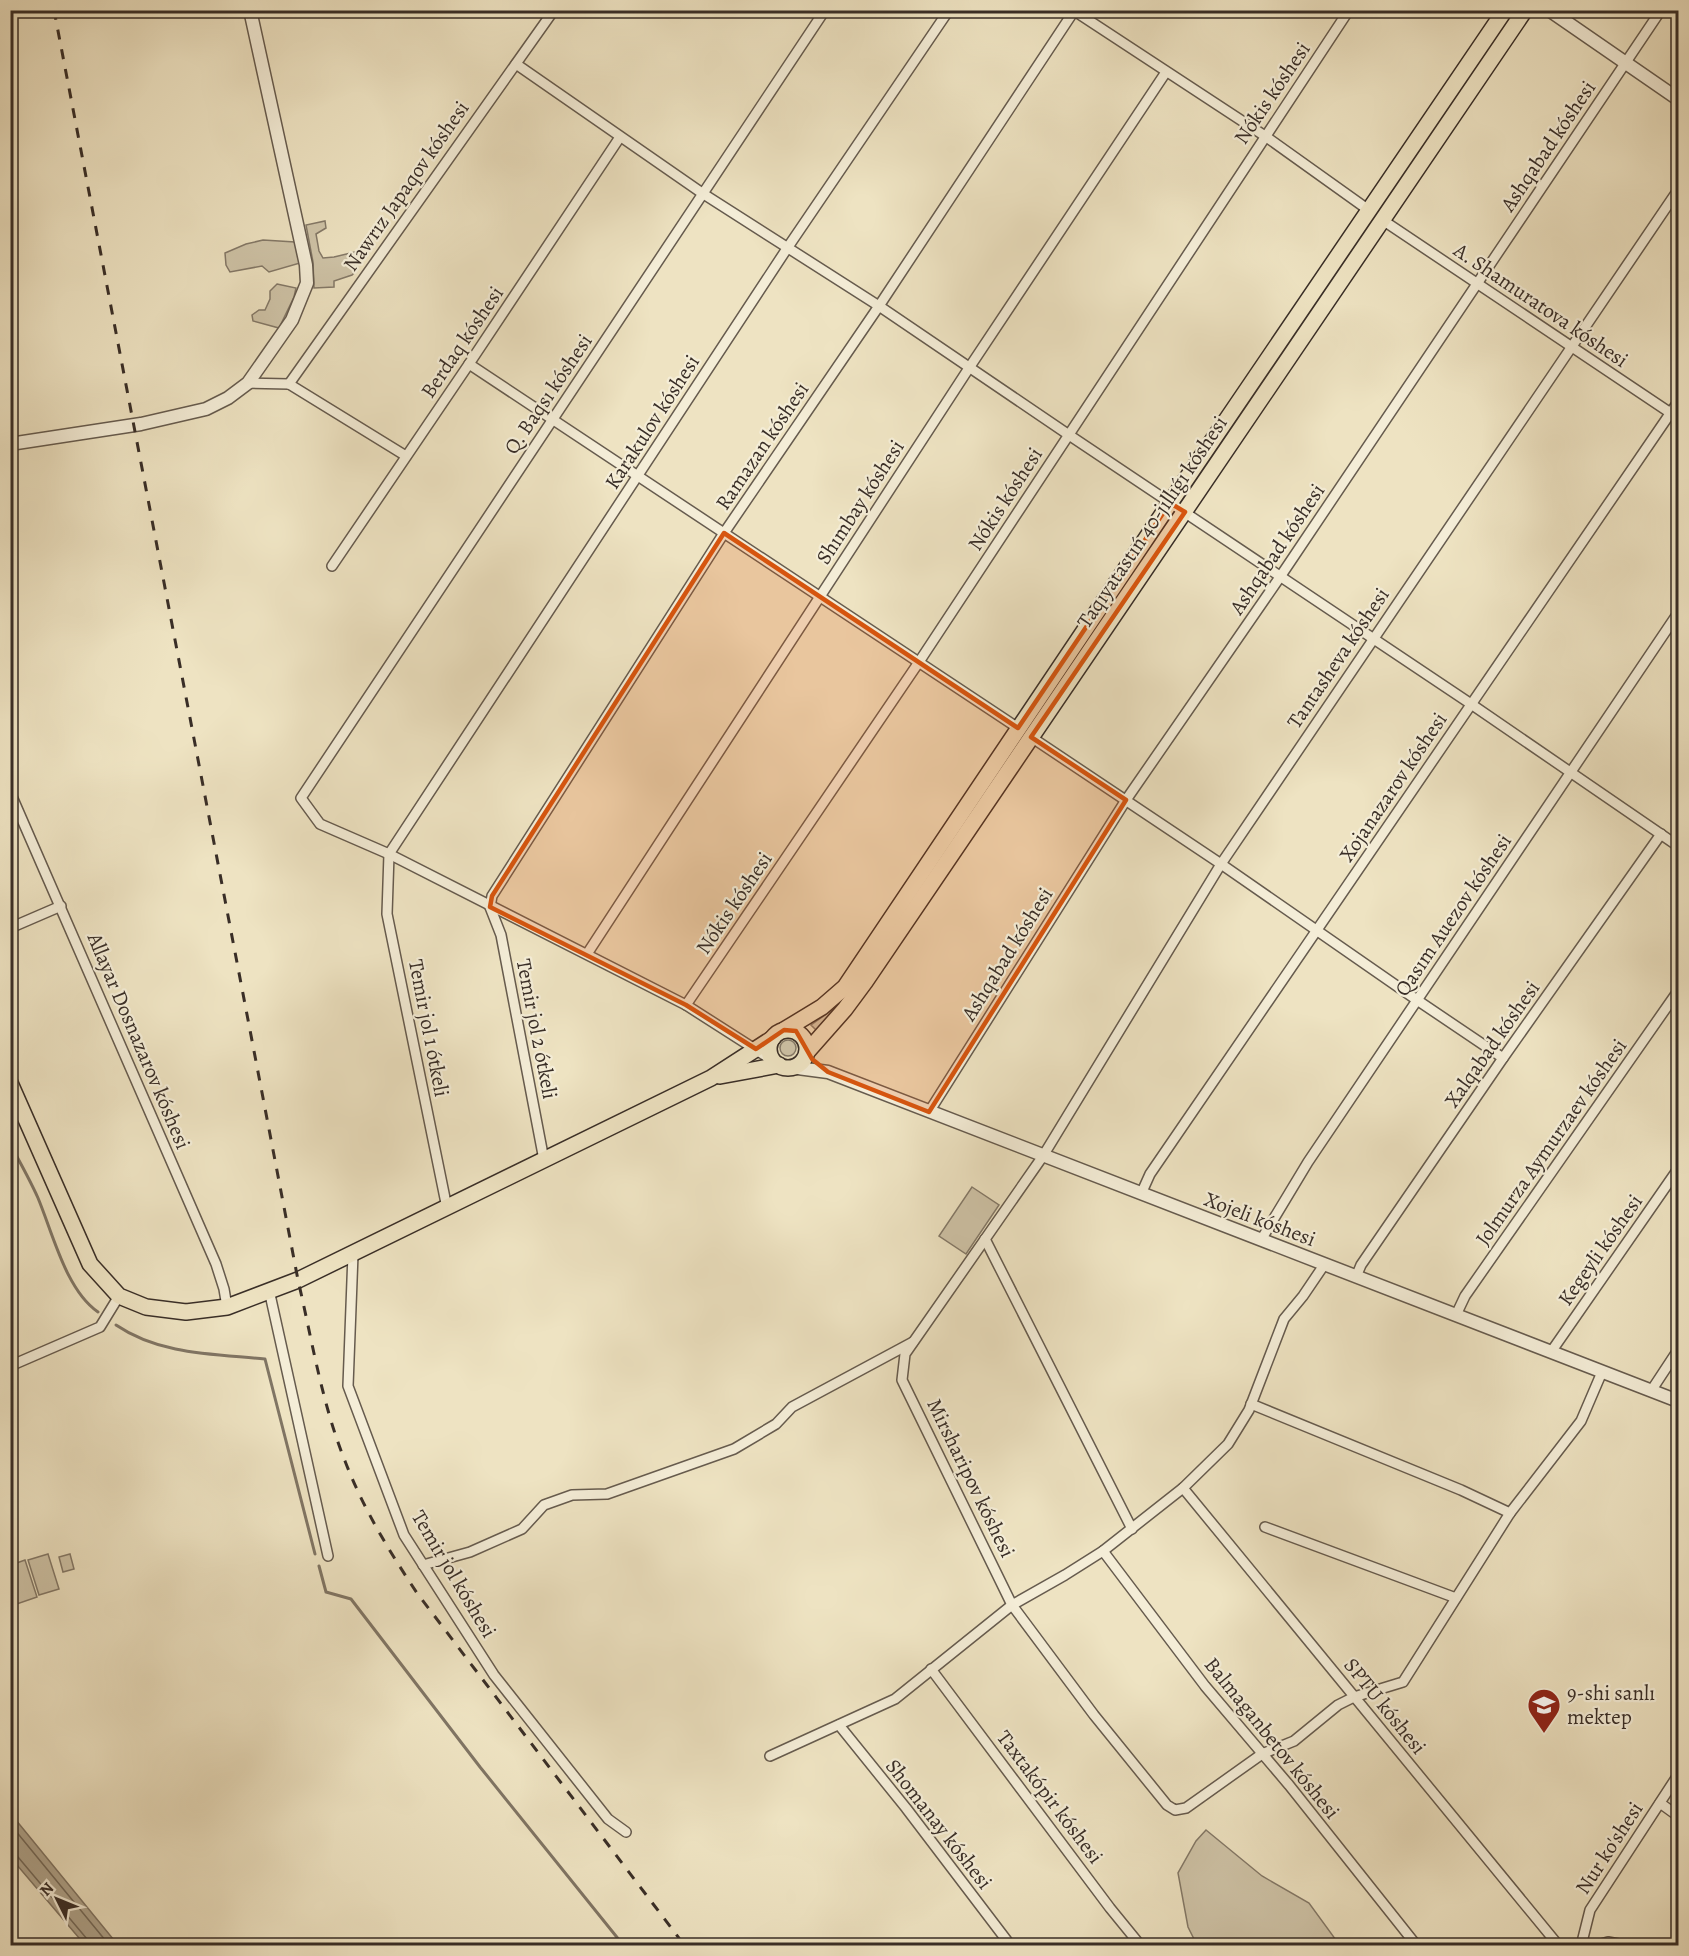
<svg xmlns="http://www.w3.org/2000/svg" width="1689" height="1956" viewBox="0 0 1689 1956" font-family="Alegreya,serif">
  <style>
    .green { fill: #cfc4a8; stroke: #847968; stroke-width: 1.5 }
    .water { fill: #b0a58d; stroke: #807564; stroke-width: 1.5 }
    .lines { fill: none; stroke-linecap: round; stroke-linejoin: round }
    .shore { stroke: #746a5a; stroke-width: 1.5 }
    .stream { stroke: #807564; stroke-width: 3 }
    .minor-casing { stroke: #665b4e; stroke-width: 12 }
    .tertiary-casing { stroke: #665b4e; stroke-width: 15 }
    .primary-casing { stroke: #392e27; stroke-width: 18 }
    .minor { stroke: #f4edd7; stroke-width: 9 }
    .tertiary { stroke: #f4edd7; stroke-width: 12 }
    .primary { stroke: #eee3c2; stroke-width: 15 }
    .rail { stroke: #392e27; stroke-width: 3; stroke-dasharray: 10 10; stroke-linecap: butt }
    .marked { fill: #d6550f; fill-opacity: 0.2; stroke: #d6550f; stroke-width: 4.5; stroke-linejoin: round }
    .labels { text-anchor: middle; stroke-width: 4.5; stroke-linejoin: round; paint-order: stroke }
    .street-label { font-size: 21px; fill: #392e27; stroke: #f4edd7 }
    .poi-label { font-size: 21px; fill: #392e27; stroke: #f4edd7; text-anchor: start }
  </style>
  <rect width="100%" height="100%" fill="#eee3c2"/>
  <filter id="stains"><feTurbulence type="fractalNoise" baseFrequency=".00333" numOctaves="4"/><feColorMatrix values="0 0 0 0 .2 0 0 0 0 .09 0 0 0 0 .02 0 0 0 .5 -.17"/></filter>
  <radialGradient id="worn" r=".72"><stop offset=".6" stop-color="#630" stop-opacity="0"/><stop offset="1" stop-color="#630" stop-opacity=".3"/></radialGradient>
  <g class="green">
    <path d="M1508,16L1511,18L1192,487L1189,485Z"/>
    <path d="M325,221L326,228L316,234L319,251L323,258L334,257L355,252L356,271L352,275L334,281V287L314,288L313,262L306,225Z"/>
    <path d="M263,240L295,242L300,263L269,272L262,266L230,272L226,265L225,253L246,244Z"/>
    <path d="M277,284L296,288L294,297L279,328L253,321L252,315L259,310H265L270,299V291Z"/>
    <path d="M1163,523L1166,525L852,994L834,1015L816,1030L811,1025L832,1010L849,991Z"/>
    <circle cx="788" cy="1048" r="8"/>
    <path d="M972,1187L999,1205L966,1254L939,1236Z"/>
    <path d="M48,1554L59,1589L39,1595L28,1560Z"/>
    <path d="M70,1554L74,1569L63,1572L59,1557Z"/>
    <path d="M25,1560L37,1597L11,1606V1565Z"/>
    <path d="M1206,1830L1262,1876L1309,1903L1336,1940L1334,1945H1197L1188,1927L1178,1873L1196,1841Z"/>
  </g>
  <path class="water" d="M11,1814L118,1945H85L11,1858Z"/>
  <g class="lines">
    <g class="shore">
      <path d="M10,1824L110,1946"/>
      <path d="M10,1855L18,1857L87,1939L89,1946"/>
    </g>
    <g class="stream">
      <path d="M10,1144C20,1162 30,1180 38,1198C53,1234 66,1290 98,1312"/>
      <path d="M116,1325C160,1355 214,1354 265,1359L315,1554"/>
      <path d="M319,1566L326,1592L351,1599L480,1767L624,1946"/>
    </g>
    <defs>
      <g id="minor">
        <path d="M1073,10L1265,136L1370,211"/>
        <path d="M516,64L702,193L879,306L1069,435L1471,704L1678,846"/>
        <path d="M1384,221L1678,418"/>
        <path d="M469,364L1018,728"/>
        <path d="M248,383L289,384L406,456"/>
        <path d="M289,384L554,10"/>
        <path d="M332,566L469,364L620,137"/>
        <path d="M1031,737L1221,864L1417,1000L1503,1058"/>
        <path d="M10,792L216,1264L224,1289L227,1307"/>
        <path d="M10,928L61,906"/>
        <path d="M587,954L969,368L1166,72"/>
        <path d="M686,1005L919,662L1349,10"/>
        <path d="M775,1062L686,1005L389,854L320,824L301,798L825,10"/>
        <path d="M929,1112L1126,800L1280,577L1661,10"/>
        <path d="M544,1160L501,935L490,907L492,896L724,533L879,306L1074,11"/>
        <path d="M1141,1194L1150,1174L1678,402"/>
        <path d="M447,1208L387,914L389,854L788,247L949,10"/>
        <path d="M985,1239L1132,1529"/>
        <path d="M1261,1240L1308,1162L1678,613"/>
        <path d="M353,1254L348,1386L404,1535L494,1675L608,1819L626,1832"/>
        <path d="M1356,1277L1361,1265L1503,1058L1661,834"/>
        <path d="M269,1290L328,1556"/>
        <path d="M1456,1315L1465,1296L1678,991"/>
        <path d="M1551,1352L1678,1169"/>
        <path d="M10,1366L100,1327L119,1296"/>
        <path d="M1602,1372L1581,1421L1510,1513L1403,1682L1354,1697L1338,1705L1294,1741L1262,1754L1186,1808L1175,1810L1167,1805L1094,1715L1012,1605L902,1380L905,1354L1043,1156L1221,864L1678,190"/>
        <path d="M1651,1391L1678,1350"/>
        <path d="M1251,1404L1461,1490L1510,1513"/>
        <path d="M1183,1488L1559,1946"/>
        <path d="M1265,1527L1456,1598"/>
        <path d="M1103,1551L1205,1686L1289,1785L1417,1946"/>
        <path d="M423,1565L470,1552L522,1529L544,1505L572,1495L607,1494L734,1449L776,1424L792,1407L913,1342"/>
        <path d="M931,1669L1110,1908L1141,1946"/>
        <path d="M839,1725L906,1808L1011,1946"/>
        <path d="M770,1756L895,1699L1012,1605L1065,1575L1103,1551L1183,1488L1228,1444L1249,1410L1284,1319L1303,1296L1324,1265"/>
        <path d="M1660,1803L1678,1816"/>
        <path d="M1581,1946L1590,1910L1678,1775"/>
        <path d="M1594,1946L1608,1942L1629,1946"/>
      </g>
      <g id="tertiary">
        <path d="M1549,10L1678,99"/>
        <path d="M10,444L141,424L206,409L228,398L248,383L292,320L307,283L306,265L250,10"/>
        <path d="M790,1067L828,1072L1678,1401"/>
      </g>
      <g id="primary">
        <path d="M784,1030L822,1007L845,987L1170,503L1505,10"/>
        <circle cx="788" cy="1049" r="19"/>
        <path d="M807,1052L845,1009L865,982L1525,10"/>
        <path d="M720,1076L779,1065"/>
        <path d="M10,1083L90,1264L119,1296L146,1307L186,1312L227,1307L298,1280L711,1078L773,1038"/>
      </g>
    </defs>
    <use href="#minor" class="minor-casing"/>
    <use href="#tertiary" class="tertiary-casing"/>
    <use href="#primary" class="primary-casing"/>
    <use href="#minor" class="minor"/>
    <use href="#tertiary" class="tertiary"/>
    <use href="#primary" class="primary"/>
    <path class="rail" d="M54,10L298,1280C312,1340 322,1404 345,1461C363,1508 389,1551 417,1593L685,1946"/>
  </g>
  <path class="marked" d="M1170,503L1185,512L1031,737L1126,800L929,1112L828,1072L812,1059L796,1031L784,1030L756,1049L686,1005L490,907L492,896L724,533L1018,728Z"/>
  <defs>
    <symbol id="school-pin" viewBox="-11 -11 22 30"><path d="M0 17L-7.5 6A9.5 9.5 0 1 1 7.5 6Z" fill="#8f2418" stroke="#f4edd7"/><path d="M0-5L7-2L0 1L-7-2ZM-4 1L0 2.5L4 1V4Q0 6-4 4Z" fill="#fff"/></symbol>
  </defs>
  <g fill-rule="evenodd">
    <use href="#school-pin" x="1525" y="1686" width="38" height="52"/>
  </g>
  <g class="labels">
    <g class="street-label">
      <text transform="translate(1272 93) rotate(-56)" y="7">Nókis kóshesi</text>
      <text transform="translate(1548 146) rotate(-56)" y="7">Ashqabad kóshesi</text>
      <text transform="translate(406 186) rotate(-55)" y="7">Nawrız Japaqov kóshesi</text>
      <text transform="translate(1541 305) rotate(34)" y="7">A. Shamuratova kóshesi</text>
      <text transform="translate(462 342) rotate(-56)" y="7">Berdaq kóshesi</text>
      <text transform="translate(548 394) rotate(-56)" y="7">Q. Baqsı kóshesi</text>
      <text transform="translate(652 422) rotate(-57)" y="7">Karakulov kóshesi</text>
      <text transform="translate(762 446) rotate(-56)" y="7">Ramazan kóshesi</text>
      <text transform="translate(1005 499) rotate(-57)" y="7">Nókis kóshesi</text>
      <text transform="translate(860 502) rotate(-57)" y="7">Shımbay kóshesi</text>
      <text transform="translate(1152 522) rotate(-56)" y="7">Taqıyatastıń 40-jıllıǵı kóshesi</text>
      <text transform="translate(1277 549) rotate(-56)" y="7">Ashqabad kóshesi</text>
      <text transform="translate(1338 658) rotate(-56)" y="7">Tantasheva kóshesi</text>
      <text transform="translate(1393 787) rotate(-56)" y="7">Xojanazarov kóshesi</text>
      <text transform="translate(734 903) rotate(-56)" y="7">Nókis kóshesi</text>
      <text transform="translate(1453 915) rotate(-56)" y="7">Qasım Auezov kóshesi</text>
      <text transform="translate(1007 954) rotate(-58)" y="7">Ashqabad kóshesi</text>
      <text transform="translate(429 1028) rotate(79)" y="7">Temir jol 1 ótkeli</text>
      <text transform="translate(537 1029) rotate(79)" y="7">Temir jol 2 ótkeli</text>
      <text transform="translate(139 1041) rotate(67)" y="7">Allayar Dosnazarov kóshesi</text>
      <text transform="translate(1492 1044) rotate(-55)" y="7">Xalqabad kóshesi</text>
      <text transform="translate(1551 1142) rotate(-55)" y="7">Jolmurza Aymurzaev kóshesi</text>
      <text transform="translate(1260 1219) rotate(21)" y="7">Xojeli kóshesi</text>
      <text transform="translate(1600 1250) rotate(-55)" y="7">Kegeyli kóshesi</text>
      <text transform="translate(971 1478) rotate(64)" y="7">Mirsharipov kóshesi</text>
      <text transform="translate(454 1574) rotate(59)" y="7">Temir jol kóshesi</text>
      <text transform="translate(1385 1706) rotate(51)" y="7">SPTU kóshesi</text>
      <text transform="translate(1272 1738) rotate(51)" y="7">Balmaganbetov kóshesi</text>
      <text transform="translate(1050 1797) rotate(53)" y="7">Taxtakópir kóshesi</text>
      <text transform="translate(939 1824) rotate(52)" y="7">Shomanay kóshesi</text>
      <text transform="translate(1609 1848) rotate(-57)" y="7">Nur ko'shesi</text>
    </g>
    <g class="poi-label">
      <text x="1567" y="1700">9-shi sanlı<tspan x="1567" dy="24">mektep</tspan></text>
    </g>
  </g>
  <rect width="1689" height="1956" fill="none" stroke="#eee3c2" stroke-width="36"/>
  <rect x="12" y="12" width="1665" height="1932" fill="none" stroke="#392e27" stroke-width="3"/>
  <rect x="18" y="18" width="1653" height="1920" fill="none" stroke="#392e27" stroke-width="1.5"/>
  <g transform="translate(57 1899) rotate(313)" stroke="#f4edd7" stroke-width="4.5" paint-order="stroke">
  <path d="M0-4.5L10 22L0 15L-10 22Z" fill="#392e27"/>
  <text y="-9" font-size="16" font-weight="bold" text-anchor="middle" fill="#392e27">N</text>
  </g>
  <rect width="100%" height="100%" filter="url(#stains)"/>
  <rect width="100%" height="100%" fill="url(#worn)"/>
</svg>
